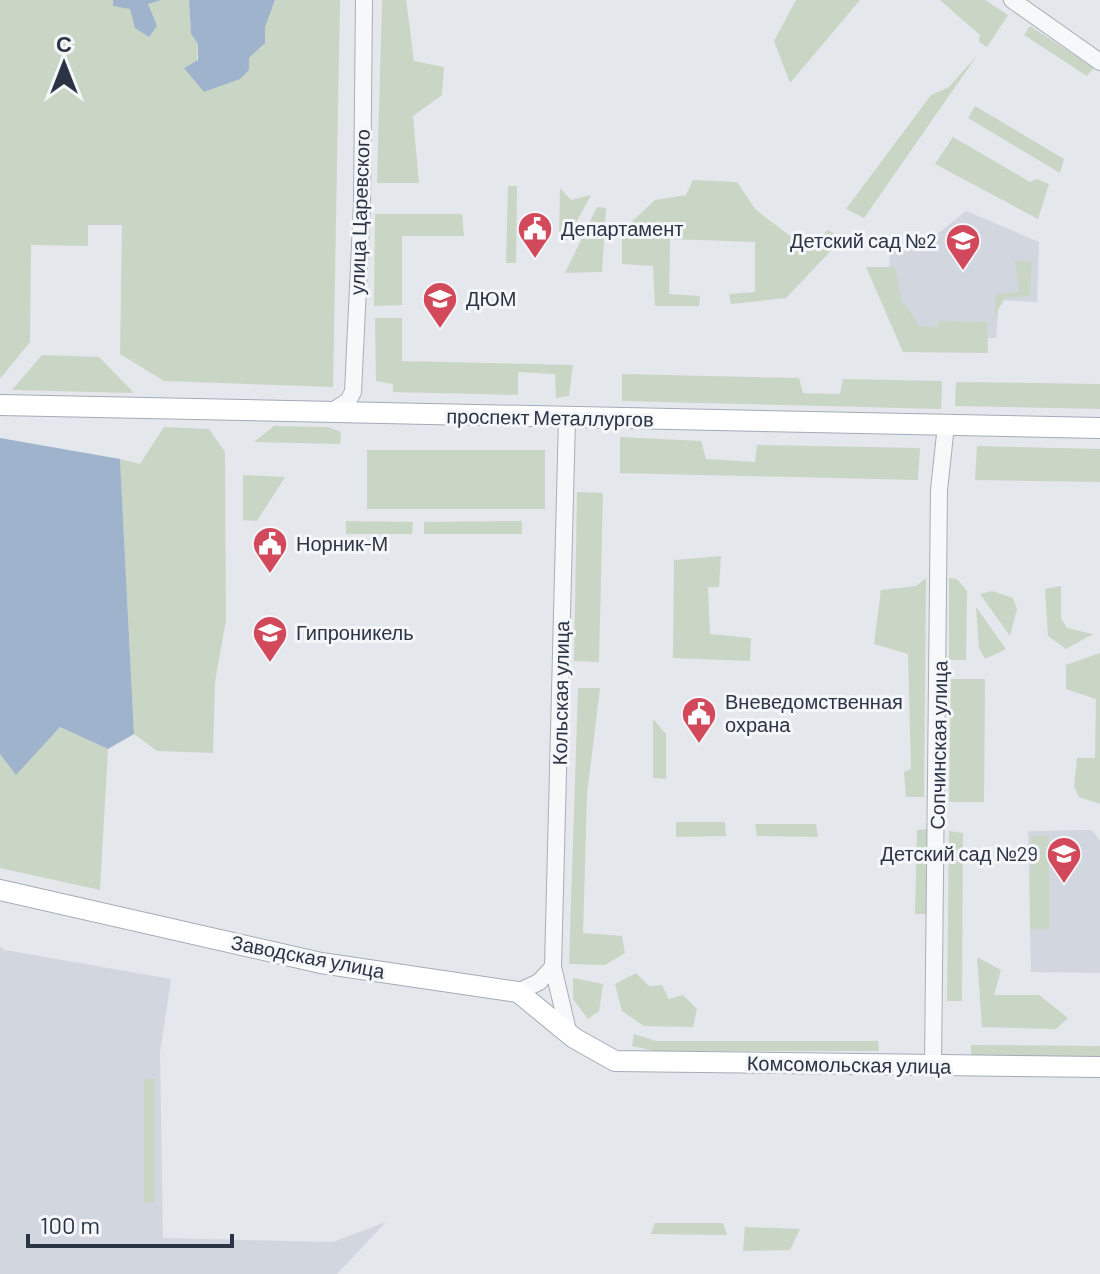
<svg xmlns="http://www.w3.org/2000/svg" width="1100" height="1274" viewBox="0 0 1100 1274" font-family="Barlow,sans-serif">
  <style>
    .built { fill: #d2d6de }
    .green { fill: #c9d6c5 }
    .water { fill: #9fb4cc }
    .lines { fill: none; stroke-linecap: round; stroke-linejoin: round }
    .tertiary-casing { stroke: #a9aeb7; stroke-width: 18 }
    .primary-casing { stroke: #a3abb8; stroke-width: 22 }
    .tertiary { stroke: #f7f8fa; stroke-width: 16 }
    .primary { stroke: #fff; stroke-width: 20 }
    .labels { text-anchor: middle; stroke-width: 6; stroke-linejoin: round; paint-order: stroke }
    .street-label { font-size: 20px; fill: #2b3445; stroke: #f4f6f9 }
    .poi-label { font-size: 20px; fill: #2b3445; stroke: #f4f6f9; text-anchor: start }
  </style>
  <rect width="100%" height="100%" fill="#e4e7ec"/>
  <g class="built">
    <path d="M966,211L1039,242L1037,302L999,300L996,338L911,337L888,292L890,253L925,244Z"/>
    <path d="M1092,830L1100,841V973L1031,972L1028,831Z"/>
    <path d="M0,947L5,950L171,979L160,1052L163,1238L333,1242L386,1222L337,1274H0Z"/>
  </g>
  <g class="green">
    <path d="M0,0H189L191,34L198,44L197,61L184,68L249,58L265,43L264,27L275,0H340L333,387L164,381L120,354L122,225H88V246L31,245L30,342L0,379Z"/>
    <path d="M382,0H406L414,61L444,67L442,95L413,116L419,183H377Z"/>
    <path d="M796,0H860L790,83L774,41Z"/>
    <path d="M940,0H985L1008,15L987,47L979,42L980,35Z"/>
    <path d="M1030,26L1094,68L1087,76L1024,35Z"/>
    <path d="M978,54L864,218L846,209L931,95L949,87Z"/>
    <path d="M975,106L1064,159L1060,173L968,118Z"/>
    <path d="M953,137L1030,182L1037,179L1049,184L1038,219L935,164Z"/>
    <path d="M693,180L737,182L755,209L807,249L828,230L842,239L786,298L731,304L729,294L755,292V242L670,239L669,294L700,296L699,306H655L653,266L622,264V231L655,200L686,195Z"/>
    <path d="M508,186H517L516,263H506Z"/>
    <path d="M560,188L571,200L591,195L566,241L559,242Z"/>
    <path d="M597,207L606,208L602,272L565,273Z"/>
    <path d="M375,214H462L464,236H402V305L374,306Z"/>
    <path d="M1015,260L1032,262L1030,296L1005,298L995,315L996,294L1019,292Z"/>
    <path d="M866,267H895L901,300L920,326L938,327V321L987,322L988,353L903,352Z"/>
    <path d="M375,318H402V361L573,365L569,396L556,398L555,374L518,372V395L393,392V384L376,381Z"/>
    <path d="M42,355L99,357L134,393L12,390Z"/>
    <path d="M622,374L799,378L803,393L840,394L843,379L942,381L941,409L622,401Z"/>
    <path d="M956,382L1100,384V409L955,406Z"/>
    <path d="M274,426L328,427L341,432L340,444L254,442Z"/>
    <path d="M164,427L209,429L225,452L226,620L215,682L213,753L157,751L134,734L120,459L140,464Z"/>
    <path d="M620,437L701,441L706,459L755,462L757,445L920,448L918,480L620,473Z"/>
    <path d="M977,446L1100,449V482L975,480Z"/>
    <rect x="367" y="450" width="178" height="59"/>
    <path d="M243,475L285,477L257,521L243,520Z"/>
    <path d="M577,492L603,493L599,662L574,661Z"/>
    <path d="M346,521L413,522L412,534H346Z"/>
    <path d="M522,521V534H424V522Z"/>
    <path d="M721,556L719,587H708L710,634L751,638L750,661L673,658L674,560Z"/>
    <path d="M926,578L924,797H906L904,772L911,769L908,654L874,644L881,590L916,586Z"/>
    <path d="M949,578L957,579L967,591L966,660H949Z"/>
    <path d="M1061,586V618L1067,628L1093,634L1066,649L1048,636L1045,589Z"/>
    <path d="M992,591L1013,598L1017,609L1010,636L980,594Z"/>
    <path d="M976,607L1006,649L985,659L979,648Z"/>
    <path d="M1100,653V804L1079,797L1074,786L1077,758H1095L1096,699L1066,689V665Z"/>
    <path d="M951,679H985L984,802H949Z"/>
    <path d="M578,688H600L587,794L583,933L622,936L625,953L605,965L569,964Z"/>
    <path d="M653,719L666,734V779L653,778Z"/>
    <path d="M60,727L108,749L100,890L0,868V754L16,774Z"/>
    <path d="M676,822H725L726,836L676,837Z"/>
    <path d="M755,824H816L818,837L757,836Z"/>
    <path d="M928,829L926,914H915L917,830Z"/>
    <path d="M949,831L963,833L962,1001H947Z"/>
    <path d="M1031,836H1049V929H1030Z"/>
    <path d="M977,957L1001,970L994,995H1039L1068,1018L1056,1029L982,1027Z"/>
    <path d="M636,973L649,986L662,985L669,999L683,995L697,1009L693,1027L644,1026L622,1011L615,984Z"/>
    <path d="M573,978L603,984L599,1011L588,1019L573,999Z"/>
    <path d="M634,1034L656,1041H878L879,1051H655L632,1046Z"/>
    <path d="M971,1045L1100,1046V1060L971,1057Z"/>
    <rect x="144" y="1079" width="11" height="123"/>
    <path d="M655,1223H723L727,1235L651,1234Z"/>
    <path d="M745,1227L800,1229L790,1250L743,1251Z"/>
  </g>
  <g class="water">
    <path d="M113,0H161L148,4L157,26L149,37L135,28L130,9L113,6Z"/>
    <path d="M189,0H275L265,27V43L249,58V70L240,79L204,92L184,68L198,60V44L191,34Z"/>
    <path d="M0,438L120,459L134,734L108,749L60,727L16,775L0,754Z"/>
  </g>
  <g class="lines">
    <defs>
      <g id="tertiary">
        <path d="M1012,0L1100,62"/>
        <path d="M331,412L348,401L353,392L362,203L364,0"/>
        <path d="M567,418L553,967L569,1035"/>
        <path d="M518,992L539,982L553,967"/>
        <path d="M933,1066L939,490L946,425"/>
      </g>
      <g id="primary">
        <path d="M0,405L1100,428"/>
        <path d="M0,890L321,963L518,992L574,1038L615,1061L1100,1067"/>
      </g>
    </defs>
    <use href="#tertiary" class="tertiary-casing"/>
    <use href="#primary" class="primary-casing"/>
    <use href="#tertiary" class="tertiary"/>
    <use href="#primary" class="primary"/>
  </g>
  <defs>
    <symbol id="civic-pin" viewBox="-11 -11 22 30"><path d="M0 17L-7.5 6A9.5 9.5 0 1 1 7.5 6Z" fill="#d1495b" stroke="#f4f6f9"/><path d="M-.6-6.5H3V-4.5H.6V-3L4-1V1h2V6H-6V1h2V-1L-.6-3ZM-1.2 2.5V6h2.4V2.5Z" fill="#fff"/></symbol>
    <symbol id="school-pin" viewBox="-11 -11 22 30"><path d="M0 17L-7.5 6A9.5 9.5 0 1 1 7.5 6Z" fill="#d1495b" stroke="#f4f6f9"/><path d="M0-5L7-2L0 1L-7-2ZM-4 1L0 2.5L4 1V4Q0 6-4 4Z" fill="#fff"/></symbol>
    <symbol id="university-pin" viewBox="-11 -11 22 30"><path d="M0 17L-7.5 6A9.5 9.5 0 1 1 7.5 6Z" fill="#d1495b" stroke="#f4f6f9"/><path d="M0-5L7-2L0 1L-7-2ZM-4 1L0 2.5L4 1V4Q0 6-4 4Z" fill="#fff"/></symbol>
  </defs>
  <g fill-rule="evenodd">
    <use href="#civic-pin" x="515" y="209" width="40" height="54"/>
    <use href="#school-pin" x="943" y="221" width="40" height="54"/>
    <use href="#school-pin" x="420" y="279" width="40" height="54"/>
    <use href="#civic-pin" x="250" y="524" width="40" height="54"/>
    <use href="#university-pin" x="250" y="613" width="40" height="54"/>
    <use href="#civic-pin" x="679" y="694" width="40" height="54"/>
    <use href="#school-pin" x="1044" y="834" width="40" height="54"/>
  </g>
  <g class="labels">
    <g class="street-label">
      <text transform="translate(360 212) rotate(-88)" y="7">улица Царевского</text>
      <text transform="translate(550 418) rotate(1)" y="7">проспект Металлургов</text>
      <text transform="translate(561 693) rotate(-89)" y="7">Кольская улица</text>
      <text transform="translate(939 745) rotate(-89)" y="7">Сопчинская улица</text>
      <text transform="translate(308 957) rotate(11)" y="7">Заводская улица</text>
      <text transform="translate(849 1065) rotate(1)" y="7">Комсомольская улица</text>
    </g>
    <g class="poi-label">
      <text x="561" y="236">Департамент</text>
      <text x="937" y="248" text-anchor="end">Детский сад №2</text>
      <text x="466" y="306">ДЮМ</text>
      <text x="296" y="551">Норник-М</text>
      <text x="296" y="640">Гипроникель</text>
      <text x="725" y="709">Вневедомственная<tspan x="725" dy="23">охрана</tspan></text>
      <text x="1038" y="861" text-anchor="end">Детский сад №29</text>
    </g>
  </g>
  <g transform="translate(64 64)" stroke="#f4f6f9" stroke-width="6" paint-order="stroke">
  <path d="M0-6L14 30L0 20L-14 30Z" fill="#2b3445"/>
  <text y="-12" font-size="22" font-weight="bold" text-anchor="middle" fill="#2b3445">С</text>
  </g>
  <path d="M28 1234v12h204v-12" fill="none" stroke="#2b3445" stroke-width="4"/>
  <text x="40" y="1234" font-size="24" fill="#2b3445" stroke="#f4f6f9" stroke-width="6" paint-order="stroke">100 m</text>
</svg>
